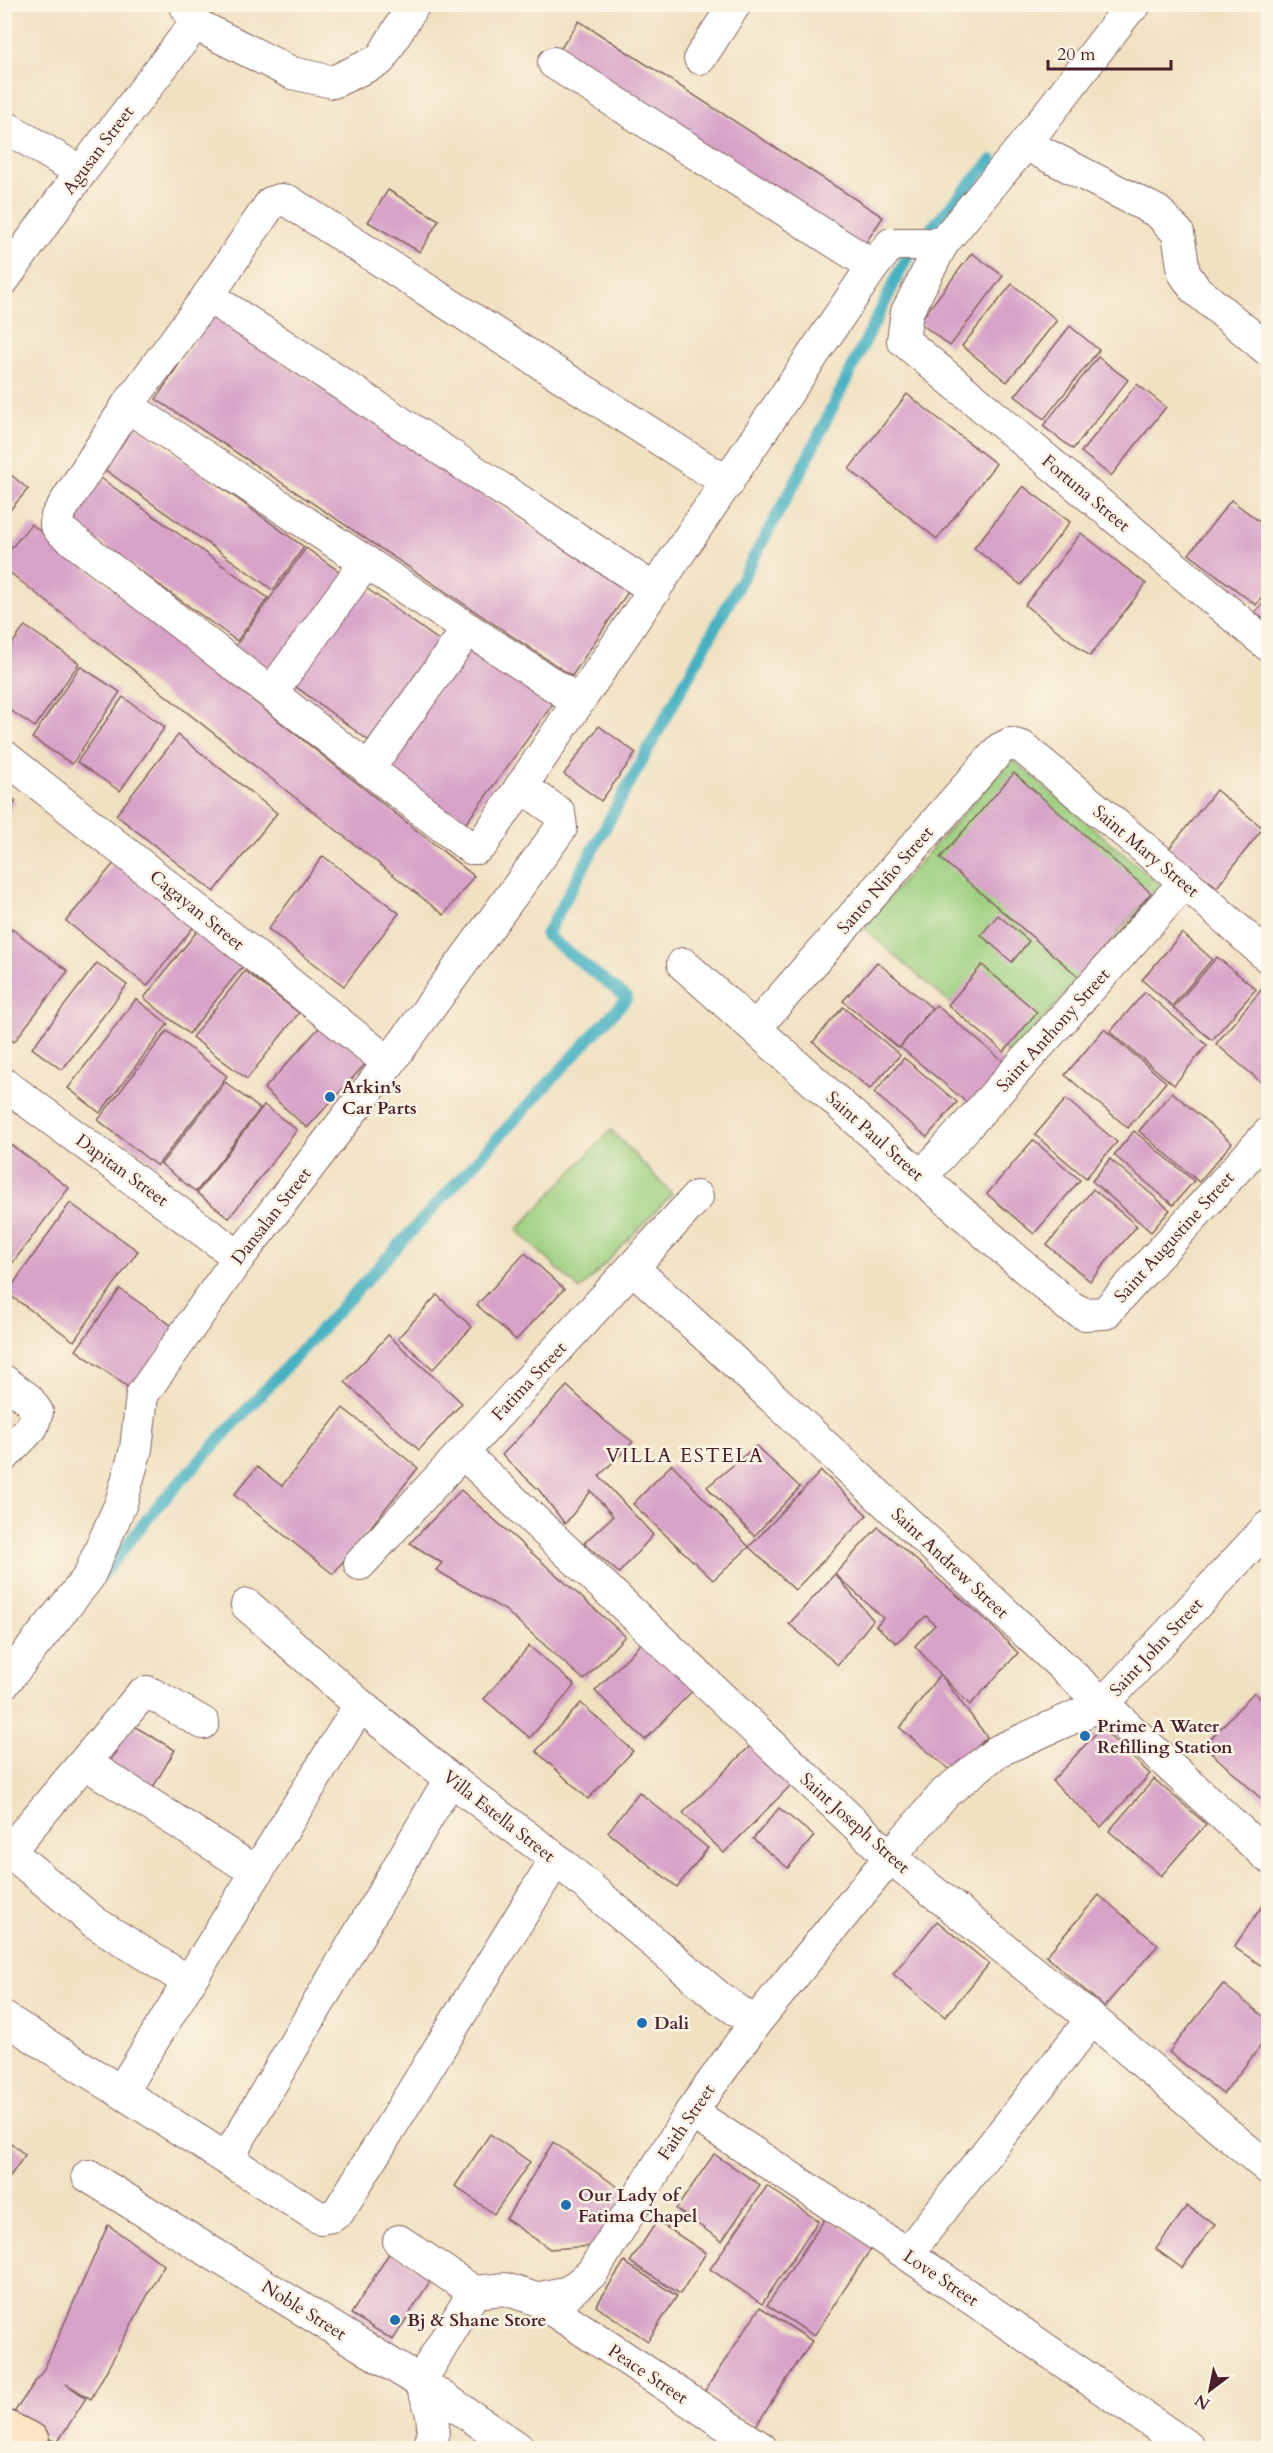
<svg xmlns="http://www.w3.org/2000/svg" width="1273" height="2453" viewBox="0 0 1273 2453" font-family="Cardo,serif">
  <style>
    .green { fill: #9cd080; stroke: #737856; stroke-width: 1.5 }
    .lines { fill: none; stroke-linecap: round; stroke-linejoin: round }
    .stream { stroke: #44b1c2; stroke-width: 12 }
    .building { fill: #d7a2c8 }
    .street-casing { stroke: #846360; stroke-width: 34 }
    .secondary-casing { stroke: #846360; stroke-width: 36 }
    .street { stroke: #fff; stroke-width: 32 }
    .secondary { stroke: #ffe4c6; stroke-width: 33 }
    .poi-dot { fill: #1f6fb2; stroke: #fcf5e5; stroke-width: 2 }
    .labels { text-anchor: middle; stroke-width: 5; stroke-linejoin: round; paint-order: stroke }
    .street-label { font-size: 18px; fill: #4a1f2b; stroke: #fcf5e5 }
    .poi-label { font-size: 18px; font-weight: bold; fill: #4a1f2b; stroke: #fcf5e5; text-anchor: start }
    .neighbourhood-label { font-size: 20px; letter-spacing: 1.5px; fill: #4a1f2b; stroke: #fcf5e5 }
  </style>
  <rect width="100%" height="100%" fill="#fcf5e5"/>
  <filter id="ink" filterUnits="userSpaceOnUse"><feTurbulence type="fractalNoise" baseFrequency=".0167" numOctaves="2"/><feDisplacementMap in="SourceGraphic" scale="12" xChannelSelector="R" yChannelSelector="G"/><feConvolveMatrix kernelMatrix="1 2 1 2 8 2 1 2 1" color-interpolation-filters="sRGB"/></filter>
  <filter id="wash" filterUnits="userSpaceOnUse"><feTurbulence type="fractalNoise" baseFrequency=".008" numOctaves="4" result="noise"/><feDisplacementMap in="SourceGraphic" scale="24" xChannelSelector="R" yChannelSelector="G"/><feGaussianBlur stdDeviation="1.35" result="paint"/><feColorMatrix in="noise" values="0 0 0 0 0 0 0 0 0 0 0 0 0 0 0 0 0 1.4 0 .05"/><feComposite in="paint" operator="in"/></filter>
  <g filter="url(#wash)">
    <rect width="100%" height="100%" fill="#f0e1c1"/>
    <g class="green">
      <path d="M1012,759L1160,885L1011,1056L862,927Z"/>
      <path d="M611,1130L672,1194L580,1290L517,1230Z"/>
    </g>
    <g class="lines">
      <g class="stream">
        <path d="M927,233L992,160"/>
        <path d="M101,1577L157,1507L627,998L546,935L798,477L907,257"/>
      </g>
    </g>
    <g id="blocks">
      <g class="building">
        <path d="M579,21L883,217L861,250L557,54Z"/>
        <path d="M388,190L439,220L420,252L368,222Z"/>
        <path d="M972,253L1003,276L950,346L919,322Z"/>
        <path d="M1012,284L1057,320L1007,382L962,346Z"/>
        <path d="M211,315L628,592L572,676L156,399Z"/>
        <path d="M1070,326L1099,350L1044,419L1015,396Z"/>
        <path d="M1098,357L1128,380L1073,449L1043,426Z"/>
        <path d="M1137,384L1166,407L1111,476L1081,452Z"/>
        <path d="M907,394L996,464L937,539L849,469Z"/>
        <path d="M128,420L304,547L273,590L97,464Z"/>
        <path d="M4,469L28,489L4,517Z"/>
        <path d="M91,471L268,598L237,641L61,514Z"/>
        <path d="M1023,486L1070,522L1021,585L974,548Z"/>
        <path d="M1231,500L1268,528V588L1256,605L1189,554Z"/>
        <path d="M31,524L474,876L444,915L4,568V557Z"/>
        <path d="M1081,533L1146,584L1090,656L1025,605Z"/>
        <path d="M306,548L347,577L275,677L234,648Z"/>
        <path d="M362,585L444,644L372,743L291,683Z"/>
        <path d="M1268,597V623L1255,612Z"/>
        <path d="M25,626L79,663L35,727L4,706V655Z"/>
        <path d="M471,644L553,704L464,826L382,767Z"/>
        <path d="M80,666L120,692L72,764L32,738Z"/>
        <path d="M123,697L165,727L120,791L77,762Z"/>
        <path d="M599,726L636,753L601,801L564,774Z"/>
        <path d="M178,735L277,813L214,892L116,815Z"/>
        <path d="M1014,773L1151,893L1079,977L940,858Z"/>
        <path d="M1216,790L1263,828L1217,887L1168,850Z"/>
        <path d="M4,794L16,801L4,816Z"/>
        <path d="M120,856L199,920L147,986L66,921Z"/>
        <path d="M323,856L399,913L344,986L268,929Z"/>
        <path d="M998,915L1029,941L1012,962L981,935Z"/>
        <path d="M202,925L247,961L189,1034L144,998Z"/>
        <path d="M12,929L68,971L14,1042L4,1034V940Z"/>
        <path d="M1182,933L1212,959L1172,1006L1142,980Z"/>
        <path d="M1217,957L1256,989L1212,1040L1173,1008Z"/>
        <path d="M877,962L932,1008L899,1048L843,1001Z"/>
        <path d="M97,963L127,985L62,1070L32,1048Z"/>
        <path d="M982,965L1037,1012L1004,1052L948,1005Z"/>
        <path d="M245,971L299,1013L247,1079L192,1037Z"/>
        <path d="M1266,984L1268,986V1088L1216,1044Z"/>
        <path d="M1145,992L1207,1045L1174,1085L1110,1032Z"/>
        <path d="M136,999L168,1024L100,1113L68,1088Z"/>
        <path d="M936,1005L1011,1068L976,1110L900,1047Z"/>
        <path d="M843,1007L900,1055L870,1089L813,1042Z"/>
        <path d="M325,1021L368,1061L307,1128L264,1089Z"/>
        <path d="M1104,1029L1166,1082L1128,1128L1065,1075Z"/>
        <path d="M167,1031L227,1076L157,1166L98,1120Z"/>
        <path d="M904,1058L957,1102L927,1137L874,1093Z"/>
        <path d="M225,1082L260,1109L196,1192L161,1164Z"/>
        <path d="M1172,1092L1232,1143L1199,1182L1139,1131Z"/>
        <path d="M1066,1099L1117,1142L1086,1178L1035,1135Z"/>
        <path d="M264,1105L297,1130L229,1218L197,1193Z"/>
        <path d="M1134,1131L1194,1181L1173,1205L1114,1155Z"/>
        <path d="M1033,1140L1080,1180L1034,1234L987,1194Z"/>
        <path d="M10,1144L69,1188L11,1265L4,1260V1152Z"/>
        <path d="M1110,1159L1170,1210L1151,1232L1092,1181Z"/>
        <path d="M1093,1189L1137,1226L1090,1281L1047,1245Z"/>
        <path d="M70,1203L138,1251L74,1341L7,1293Z"/>
        <path d="M525,1253L564,1289L516,1340L477,1305Z"/>
        <path d="M120,1289L175,1328L132,1390L76,1350Z"/>
        <path d="M437,1295L472,1327L433,1369L398,1338Z"/>
        <path d="M388,1335L462,1403L419,1450L345,1382Z"/>
        <path d="M567,1386L605,1421L633,1442L599,1476L653,1535L619,1573L584,1543L613,1516L591,1491L565,1524L539,1490L502,1455Z"/>
        <path d="M343,1408L418,1468L333,1574L234,1495L257,1467L282,1486Z"/>
        <path d="M756,1446L800,1487L754,1536L707,1487Z"/>
        <path d="M672,1464L749,1547L821,1471L867,1515L795,1590L749,1547L713,1580L633,1504Z"/>
        <path d="M461,1490L625,1636L584,1680L505,1610L436,1570L442,1563L410,1543Z"/>
        <path d="M878,1527L989,1623L1018,1653L970,1705L941,1675L987,1737L952,1772L900,1728L940,1674L915,1646L935,1625L926,1616L896,1643L876,1626L883,1618L835,1574L873,1620L838,1665L789,1624Z"/>
        <path d="M648,1636L698,1685L645,1740L595,1691Z"/>
        <path d="M529,1646L575,1685L530,1738L484,1699Z"/>
        <path d="M1254,1692L1268,1706V1805L1204,1746Z"/>
        <path d="M581,1703L633,1751L588,1799L536,1751Z"/>
        <path d="M132,1725L175,1750L146,1799L103,1773Z"/>
        <path d="M1101,1728L1150,1774L1101,1827L1052,1781Z"/>
        <path d="M752,1744L792,1784L724,1853L683,1813Z"/>
        <path d="M1154,1779L1206,1824L1161,1876L1109,1831Z"/>
        <path d="M639,1792L708,1848L677,1887L608,1832Z"/>
        <path d="M779,1808L814,1836L788,1868L753,1839Z"/>
        <path d="M1099,1895L1158,1945L1104,2007L1046,1956Z"/>
        <path d="M1268,1897V1970L1234,1947Z"/>
        <path d="M937,1921L989,1964L945,2017L893,1974Z"/>
        <path d="M1223,1984L1268,2020V2037L1223,2094L1169,2052Z"/>
        <path d="M490,2134L530,2162L494,2214L455,2186Z"/>
        <path d="M4,2137L25,2155L4,2185Z"/>
        <path d="M553,2142L625,2192L593,2246L550,2249L506,2219Z"/>
        <path d="M714,2154L760,2185L722,2241L676,2209Z"/>
        <path d="M767,2186L818,2221L762,2304L710,2269Z"/>
        <path d="M1187,2206L1215,2224L1182,2268L1156,2249Z"/>
        <path d="M826,2217L872,2247L814,2336L767,2305Z"/>
        <path d="M657,2221L706,2253L680,2294L630,2262Z"/>
        <path d="M108,2225L164,2265L91,2399L66,2384L86,2398L57,2443L11,2417L44,2369Z"/>
        <path d="M390,2252L432,2278L393,2340L351,2314Z"/>
        <path d="M624,2262L677,2296L648,2341L596,2306Z"/>
        <path d="M760,2307L812,2341L756,2426L704,2392Z"/>
      </g>
    </g>
  </g>
  <g filter="url(#ink)">
    <use href="#blocks" fill-opacity="0" stroke="#846360" stroke-width="1.5"/>
    <g class="lines">
      <defs>
        <g id="street">
          <path d="M186,6L195,24L292,73L333,82L380,60L414,4"/>
          <path d="M700,58L735,4"/>
          <path d="M554,63L873,266L483,843L477,848H471L60,530L56,524L57,516L127,406L208,296L271,203L280,200L288,201L728,483"/>
          <path d="M4,126L81,172"/>
          <path d="M1025,144L1158,212L1178,233L1184,273L1195,289L1268,350"/>
          <path d="M942,244L1025,144L1128,10L1135,4"/>
          <path d="M873,266L891,244H942L907,312L903,340L1268,645"/>
          <path d="M4,279L81,172L195,24"/>
          <path d="M208,296L655,590"/>
          <path d="M127,406L578,701"/>
          <path d="M271,693L366,562"/>
          <path d="M4,756L389,1063"/>
          <path d="M368,769L468,629"/>
          <path d="M683,964L921,1177L1069,1306L1084,1314L1105,1313L1268,1134"/>
          <path d="M755,1028L1000,749L1010,744L1022,747L1185,882L1268,957"/>
          <path d="M4,1084L239,1257"/>
          <path d="M921,1177L1185,882"/>
          <path d="M633,1268L1268,1857"/>
          <path d="M4,1381L28,1399L37,1412L32,1427L4,1456"/>
          <path d="M463,1453L890,1857L1092,2019L1268,2168"/>
          <path d="M360,1564L697,1197"/>
          <path d="M247,1605L360,1705L450,1779L556,1859L717,1996L755,2023"/>
          <path d="M4,1683L88,1578L121,1503L136,1449L142,1395L239,1257L389,1063L561,828L559,813L521,786"/>
          <path d="M85,1763L256,1872"/>
          <path d="M9,1851L94,1922L189,1982"/>
          <path d="M4,1857L142,1694L147,1692L152,1694L203,1723"/>
          <path d="M4,2018L320,2218L332,2216L339,2211L556,1859"/>
          <path d="M121,2092L360,1705"/>
          <path d="M691,2112L907,2254L1189,2448"/>
          <path d="M227,2159L450,1779"/>
          <path d="M88,2176L420,2382L518,2448"/>
          <path d="M399,2241L474,2292"/>
          <path d="M907,2254L1092,2019"/>
          <path d="M474,2292L505,2289L536,2299L569,2292L592,2273L691,2112L755,2023L890,1857L945,1793L998,1751L1103,1704L1268,1527"/>
          <path d="M536,2299L761,2448"/>
          <path d="M430,2448C437,2422 431,2406 420,2382L474,2292"/>
        </g>
        <path id="secondary" d="M4,2426L32,2440L28,2448"/>
      </defs>
      <use href="#street" class="street-casing"/>
      <use href="#secondary" class="secondary-casing"/>
      <use href="#street" class="street"/>
      <use href="#secondary" class="secondary"/>
    </g>
  </g>
  <g class="poi-dot">
    <circle cx="330" cy="1097" r="6"/>
    <circle cx="1085" cy="1736" r="6"/>
    <circle cx="642" cy="2023" r="6"/>
    <circle cx="566" cy="2205" r="6"/>
    <circle cx="395" cy="2320" r="6"/>
  </g>
  <g class="labels">
    <g class="street-label">
      <text transform="translate(98 150) rotate(-53)" y="6">Agusan Street</text>
      <text transform="translate(1086 493) rotate(40)" y="6">Fortuna Street</text>
      <text transform="translate(1146 851) rotate(40)" y="6">Saint Mary Street</text>
      <text transform="translate(885 880) rotate(-49)" y="6">Santo Niño Street</text>
      <text transform="translate(197 910) rotate(39)" y="6">Cagayan Street</text>
      <text transform="translate(1053 1030) rotate(-48)" y="6">Saint Anthony Street</text>
      <text transform="translate(875 1136) rotate(42)" y="6">Saint Paul Street</text>
      <text transform="translate(122 1170) rotate(36)" y="6">Dapitan Street</text>
      <text transform="translate(271 1216) rotate(-52)" y="6">Dansalan Street</text>
      <text transform="translate(1174 1237) rotate(-48)" y="6">Saint Augustine Street</text>
      <text transform="translate(529 1381) rotate(-47)" y="6">Fatima Street</text>
      <text transform="translate(950 1563) rotate(43)" y="6">Saint Andrew Street</text>
      <text transform="translate(1156 1647) rotate(-47)" y="6">Saint John Street</text>
      <text transform="translate(499 1816) rotate(38)" y="6">Villa Estella Street</text>
      <text transform="translate(855 1823) rotate(42)" y="6">Saint Joseph Street</text>
      <text transform="translate(686 2122) rotate(-56)" y="6">Faith Street</text>
      <text transform="translate(941 2278) rotate(34)" y="6">Love Street</text>
      <text transform="translate(304 2310) rotate(32)" y="6">Noble Street</text>
      <text transform="translate(648 2374) rotate(34)" y="6">Peace Street</text>
    </g>
    <g class="poi-label">
      <text x="342" y="1093">Arkin's<tspan x="342" dy="21">Car Parts</tspan></text>
      <text x="1097" y="1732">Prime A Water<tspan x="1097" dy="21">Refilling Station</tspan></text>
      <text x="654" y="2029">Dali</text>
      <text x="578" y="2201">Our Lady of<tspan x="578" dy="21">Fatima Chapel</tspan></text>
      <text x="407" y="2326">Bj &amp; Shane Store</text>
    </g>
    <g class="neighbourhood-label">
      <text x="685" y="1462">VILLA ESTELA</text>
    </g>
  </g>
  <rect width="1273" height="2453" fill="none" stroke="#fcf5e5" stroke-width="24"/>
  <g transform="translate(1210 2390) rotate(212)" stroke="#fcf5e5" stroke-width="4.5" paint-order="stroke">
  <path d="M0-4.5L10 22L0 15L-10 22Z" fill="#4a1f2b"/>
  <text y="-9" font-size="16" font-weight="bold" text-anchor="middle" fill="#4a1f2b">N</text>
  </g>
  <path d="M1048 60v9h123v-9" fill="none" stroke="#4a1f2b" stroke-width="3"/>
  <text x="1057" y="60" font-size="18" fill="#4a1f2b" stroke="#fcf5e5" stroke-width="4.5" paint-order="stroke">20 m</text>
</svg>
